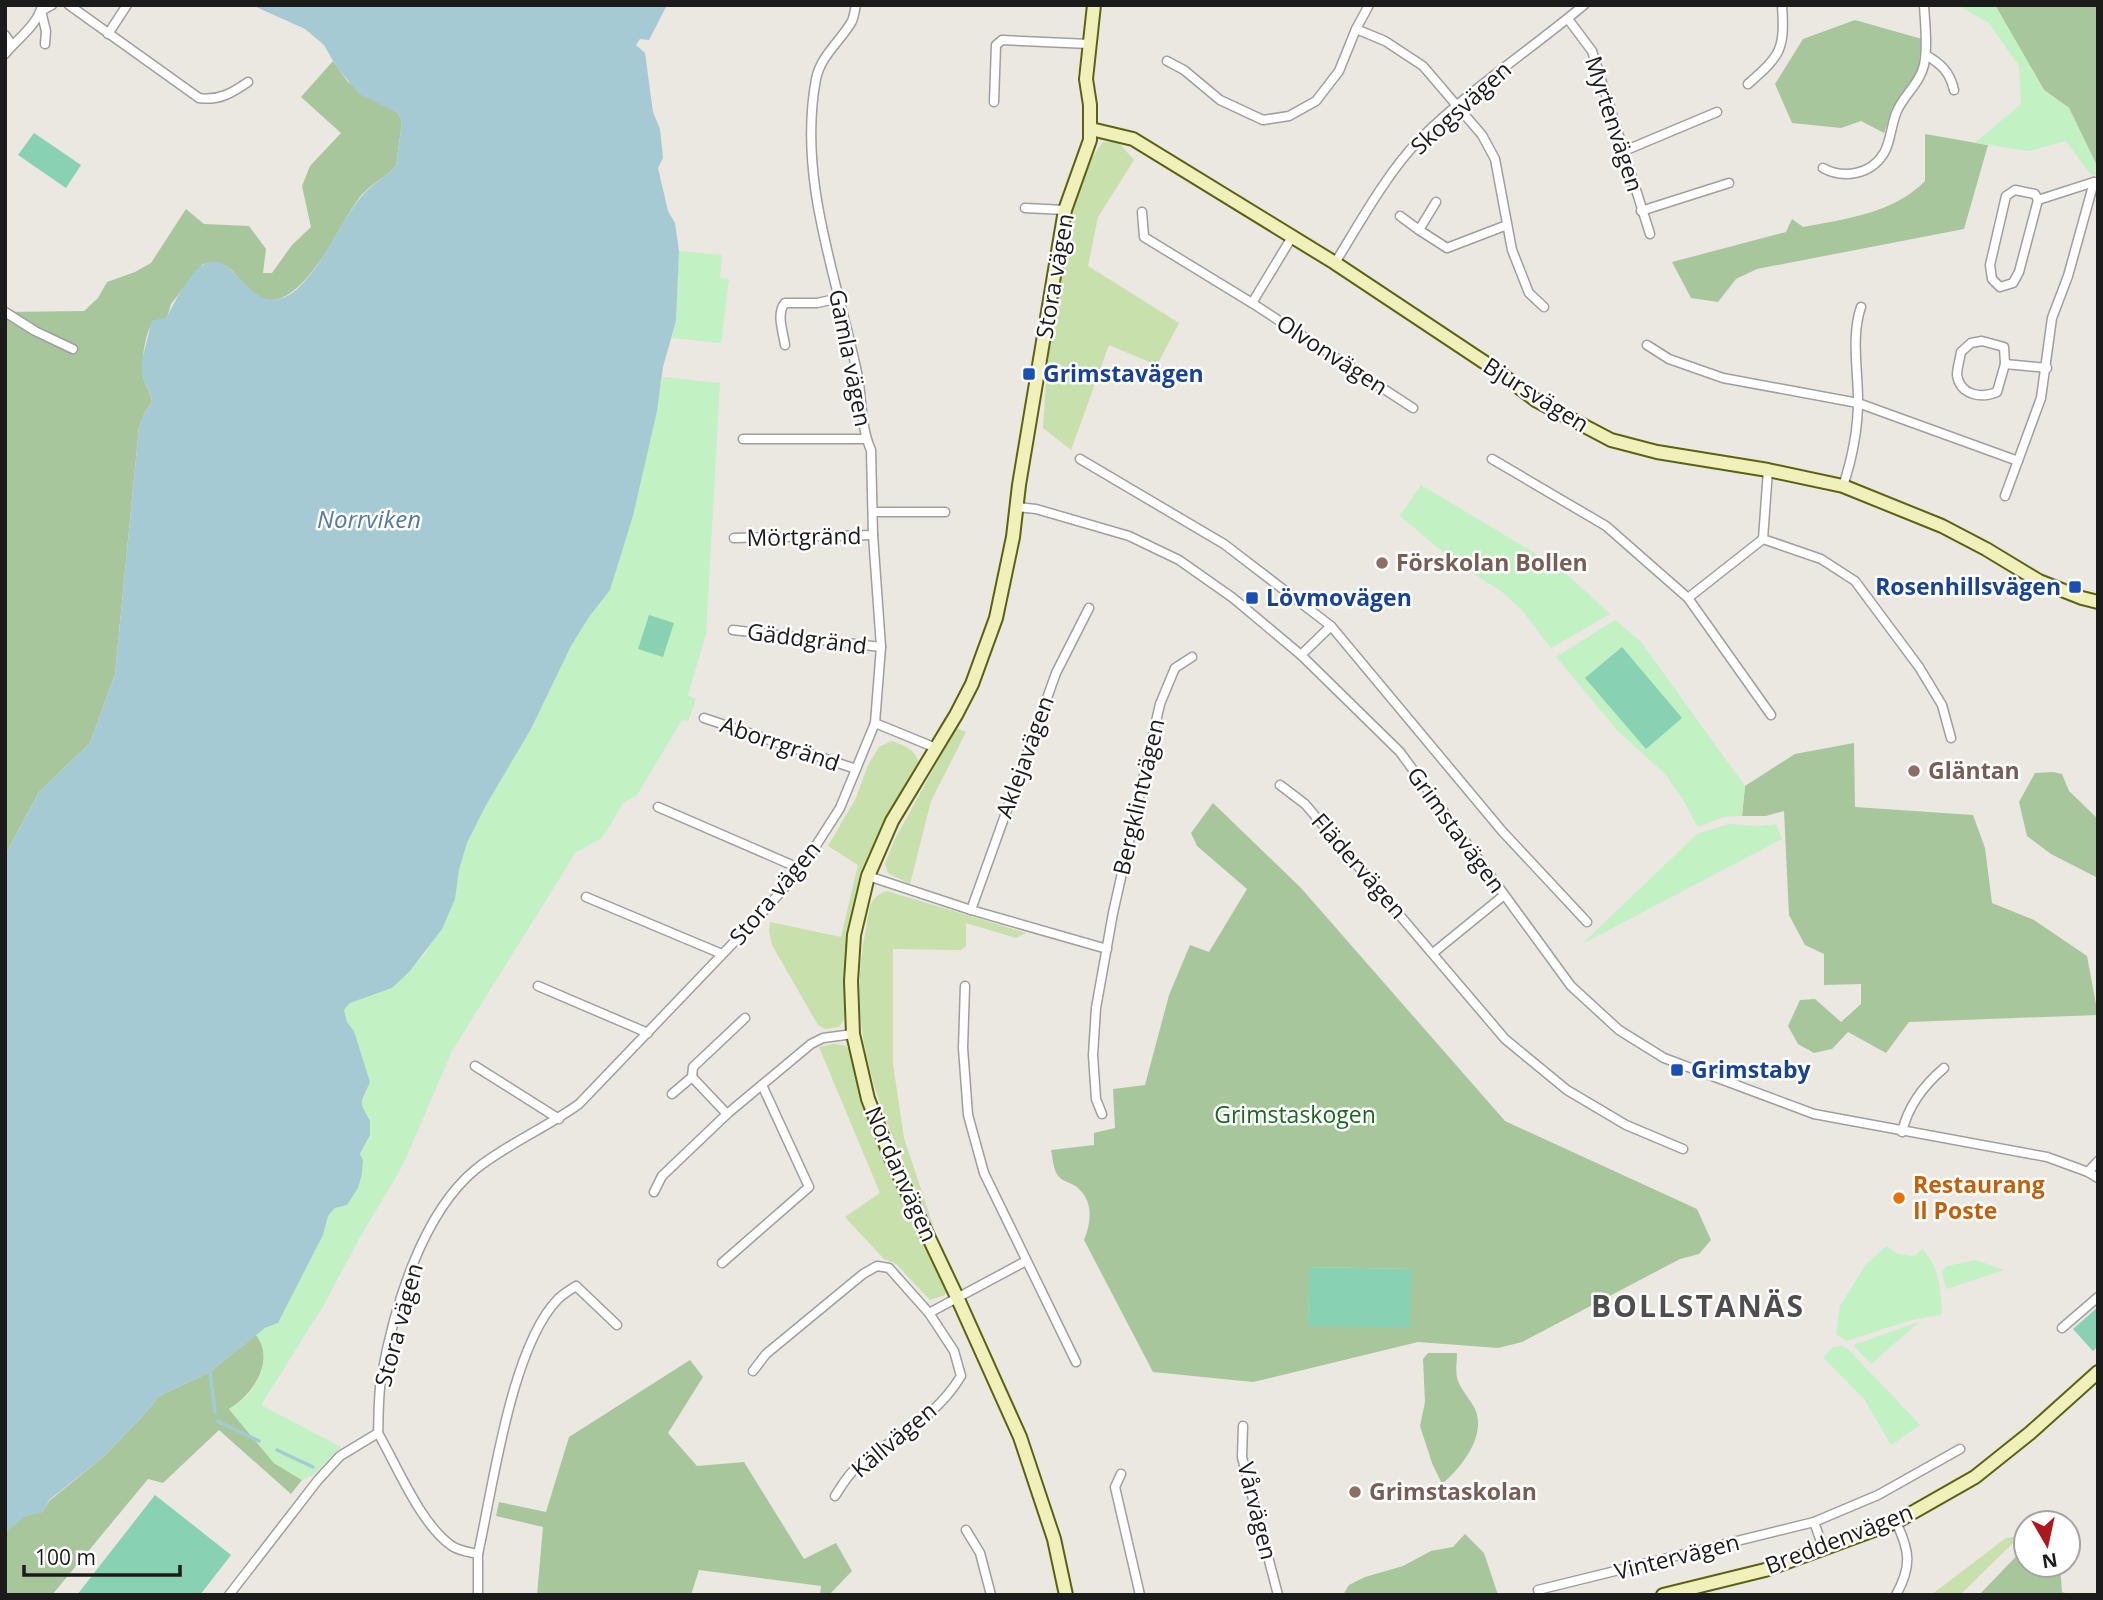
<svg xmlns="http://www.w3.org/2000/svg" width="2103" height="1600" viewBox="0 0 2103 1600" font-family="'Open Sans',sans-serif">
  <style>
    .grass { fill: #c7e0ac }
    .forest { fill: #a8c69b; fill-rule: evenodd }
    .park { fill: #c2f1c4 }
    .pitch { fill: #88d1b3 }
    .water { fill: #a6cad4 }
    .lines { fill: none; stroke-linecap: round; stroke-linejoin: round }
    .stream { stroke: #a6cad4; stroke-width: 3.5 }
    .street-casing { stroke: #9f9f9f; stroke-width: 11 }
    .secondary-casing { stroke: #5b6211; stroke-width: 16 }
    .street { stroke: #fff; stroke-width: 8 }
    .secondary { stroke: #eff0ba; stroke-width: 12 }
    .transit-dot { fill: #1a4fb4; stroke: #fff; stroke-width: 2.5 }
    .education-dot { fill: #8d6e63; stroke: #fff; stroke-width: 2.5 }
    .food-dot { fill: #e8710a; stroke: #fff; stroke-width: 2.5 }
    .labels { text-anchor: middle; stroke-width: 5; stroke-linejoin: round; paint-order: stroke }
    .street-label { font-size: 23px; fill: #1b1b1b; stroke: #fff }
    .transit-label { font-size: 23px; font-weight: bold; fill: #164399; stroke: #fff; text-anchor: start }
    .education-label { font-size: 23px; font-weight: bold; fill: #785e54; stroke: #fff; text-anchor: start }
    .park-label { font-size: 23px; fill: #176a1d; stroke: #fff }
    .food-label { font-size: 23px; font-weight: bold; fill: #c56008; stroke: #fff; text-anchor: start }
    .water-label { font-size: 24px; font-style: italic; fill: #547a9d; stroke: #fff }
    .district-label { font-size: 30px; font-weight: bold; letter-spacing: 2px; fill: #4e4e4e; stroke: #fff }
  </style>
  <rect width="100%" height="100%" fill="#ebe7e1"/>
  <g class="grass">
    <path d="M1117,141L1134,160L1098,217L1088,266L1179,323L1157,365L1109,345L1071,450L1043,428C1049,349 1053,206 1103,142Z"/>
    <path d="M956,728L966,732L931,801L910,884L888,873L885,864L895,839Z"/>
    <path d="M892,741C905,746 915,749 919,763L877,837L860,881L847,939L844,1019L839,1027L825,1029L818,1025L772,945L769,931L770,922L841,937L858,865L828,846L856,798L868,765L879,747Z"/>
    <path d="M887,891L1026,933L1016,938L966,923V946L961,950L893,949V1064L904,1138L935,1231C889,1129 842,1045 866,929C869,913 868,896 887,891Z"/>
    <path d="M833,1044L844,1045L852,1052L947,1289L945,1295L930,1300L896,1264L884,1259L845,1217L880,1193L819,1047Z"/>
    <path d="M2020,1536L1960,1595H1931L2006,1538Z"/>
  </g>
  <g class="forest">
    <path d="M1995,5H2098V168L2069,108L2044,90Z"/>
    <path d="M1855,20L1922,39L1918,71L1890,116L1884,133L1861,121L1841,128L1792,123L1775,84L1803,39Z"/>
    <path d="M333,61L348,82L398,113L402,122L396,166C385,178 369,185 359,198C338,227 310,294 274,300C242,304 236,249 202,265L171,304L167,318C161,320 155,319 152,324C145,333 141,364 143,375C144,384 151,392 152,402L145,412L139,427L115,674L90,743L39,792L5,855V312L84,311L98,298L107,282L135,272L151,263L186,209L204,224L249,226L266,249L263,273H272L292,245L311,227L302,186L310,166L341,133L301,97Z"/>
    <path d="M1925,134L1988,145L1964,229L1757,269L1736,279L1718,302L1691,298L1672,262L1786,232L1792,219L1803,227C1846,219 1894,213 1925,181Z"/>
    <path d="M1854,743L1855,807L1973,815L1985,848L1992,903L2034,920L2087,956L2098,1015L1909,1022L1886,1053L1848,1032L1832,1049L1814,1053L1798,1044L1788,1026L1800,1000L1815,999L1841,1022L1861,1004V984L1824,985V954L1805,945L1789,915L1784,811L1766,816H1742L1745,786L1795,754Z"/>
    <path d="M2053,772L2062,774L2069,791L2098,819V878L2051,854L2027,836L2019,802L2035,773Z"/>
    <path d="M1213,803L1301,888L1505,1121L1697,1209L1711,1240L1699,1254L1680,1259L1522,1342L1498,1348L1418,1342L1253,1382L1153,1372L1084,1240C1091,1223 1094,1202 1078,1188C1073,1183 1064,1182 1059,1177C1053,1170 1053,1159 1051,1150L1094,1145V1133L1115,1128L1113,1089L1145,1085L1169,995L1190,945L1209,952L1247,889L1197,846L1191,833ZM1310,1267L1411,1269L1308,1326Z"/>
    <path d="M256,1335C276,1360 253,1395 229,1409L274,1463L302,1480L291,1494L219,1430L163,1483L148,1479L52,1595H5V1532C11,1527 18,1519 25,1516C38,1511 42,1517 49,1501L101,1459L143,1416L159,1396L210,1372Z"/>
    <path d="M1428,1353H1457C1457,1362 1455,1373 1458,1381C1462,1391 1470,1399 1475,1409C1487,1436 1461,1468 1442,1484L1432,1463L1420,1426L1425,1402L1423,1359Z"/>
    <path d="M690,1360L703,1377L668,1433L697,1466L744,1462L804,1559L836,1543L852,1571L829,1595H820L821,1586L699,1570L691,1595H537L543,1527L496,1516L499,1502L546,1512L569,1437Z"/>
    <path d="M1465,1534L1484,1553L1498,1595H1343L1349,1585L1365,1577L1403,1566L1431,1551L1453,1547Z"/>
    <path d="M2026,1546V1565H2060L2062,1592L2072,1595H1979Z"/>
  </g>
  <g class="park">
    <path d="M1957,5H1995L2044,90L2069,108L2098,168V176L2090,174L2066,141L2029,151L1975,143L2021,104L2019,66L1989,23Z"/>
    <path d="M679,251L722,255L720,278L729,279L721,343L672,338L676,321Z"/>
    <path d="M663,377L720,383L706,634L688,695L696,699L688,721L682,720L637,795L623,803L602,838L576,852L452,1051L403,1165L360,1237L325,1303L261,1405L341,1447L313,1475L302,1480L274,1463L229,1409C254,1397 276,1360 256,1335L265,1328L278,1323L323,1235L328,1216L335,1208L370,1135V1121L362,1106V1099L367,1092L366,1070L354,1031L347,1022L344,1010L350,1003L392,988L426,953L459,870L467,843L485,807L531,729L571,646L589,617L610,590L633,516Z"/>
    <path d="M1421,485L1561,569L1610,614L1551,648L1521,609L1501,591L1456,563L1400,516Z"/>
    <path d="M1615,620L1640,641L1745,786L1742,816L1723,817L1698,827L1682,798L1664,773L1618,731L1556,657Z"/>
    <path d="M1729,824L1760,826L1776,824L1782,839L1582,944L1697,834Z"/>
    <path d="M1887,1246L1897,1254L1914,1256L1922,1249C1939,1266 1940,1287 1942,1311L1940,1315L1911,1320L1847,1341L1836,1334L1840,1306L1867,1263Z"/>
    <path d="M1976,1260L2004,1270L1946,1289L1942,1272L1947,1266Z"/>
    <path d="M1919,1322L1871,1364L1853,1345Z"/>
    <path d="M1841,1346L1848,1349L1920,1425L1891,1445L1865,1400L1823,1357L1833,1347Z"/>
  </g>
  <g class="pitch">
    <path d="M34,133L81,165L66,188L18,155Z"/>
    <path d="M649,615L674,623L663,657L638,649Z"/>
    <path d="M1622,647L1682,718L1646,749L1585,678Z"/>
    <path d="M1309,1267L1412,1269L1410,1328L1308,1326Z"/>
    <path d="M2098,1307V1346L2093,1351L2073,1329Z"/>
    <path d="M155,1495L231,1555L200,1595H77Z"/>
  </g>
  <path class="water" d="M252,5H667L649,40L640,39L636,45L645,53L653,112L660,129L663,158L658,168L668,211L675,223L679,251L676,321L663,367L657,411L633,516L610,590L589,617L571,646L531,729L485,807L467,843L459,870L455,899L442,929L410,971L392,988L350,1003L344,1010L347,1022L354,1031L370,1082L362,1100V1106L370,1121V1135L360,1154L363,1160L362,1174L358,1188L347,1205L335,1208L328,1216L323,1235L278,1323L265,1328L210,1372L159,1396L143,1416L101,1459L49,1500L44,1512L28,1515L5,1532V855L39,792L90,743L115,674L139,427L145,412L152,402C151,392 145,385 143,376C139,359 148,343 150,326L152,321L167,317C230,187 235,331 292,293C318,275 339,224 360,198C370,185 385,178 396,166L402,122L398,113L359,94L336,66L324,45L305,29Z"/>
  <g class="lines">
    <g class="stream">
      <path d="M210,1372L215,1412"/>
      <path d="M217,1421L259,1441"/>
      <path d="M277,1450L313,1467"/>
    </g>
    <defs>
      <g id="street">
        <path d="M69,5L199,98C219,101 232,93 248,82"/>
        <path d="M856,5C855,10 854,16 852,21C841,41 821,55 816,79C797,180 838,280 858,377C862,401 861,428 871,450L873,535L881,647L875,723"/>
        <path d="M1568,19L1592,51L1650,234"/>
        <path d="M1356,29L1369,5"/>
        <path d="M108,34L127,5"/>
        <path d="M5,35L12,45"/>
        <path d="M45,44L46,31L41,11L52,5"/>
        <path d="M5,54C17,39 38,25 42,5"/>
        <path d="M1926,55C1941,64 1950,72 1954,90"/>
        <path d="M1167,61L1184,70L1220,100L1263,120L1289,116L1316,101L1339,71L1356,29L1385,41L1423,66L1482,135L1495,159L1512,250L1529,293L1544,307"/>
        <path d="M1748,84C1781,55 1785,50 1782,5"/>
        <path d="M994,102L996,45L1002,40L1089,44"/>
        <path d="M1624,151L1717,112"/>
        <path d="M1823,168C1843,179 1871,175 1884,153C1891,141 1891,124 1897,111C1904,95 1920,83 1924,65C1928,46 1925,24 1924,5"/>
        <path d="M2015,190L2035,194L2038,200L2019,272L2013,283L2000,287L1992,279L1990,265L2006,196Z"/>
        <path d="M2038,200L2094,182"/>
        <path d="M1436,202L1419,230L1447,248L1507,225"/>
        <path d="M1025,208L1065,210"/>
        <path d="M1641,211L1729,183"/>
        <path d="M1142,212L1144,237L1252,303L1413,408"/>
        <path d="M1400,216L1419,230"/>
        <path d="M1335,263C1359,224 1387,173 1419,140C1469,90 1530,50 1584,5"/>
        <path d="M1252,303L1292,237"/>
        <path d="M5,312L35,331L73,349"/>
        <path d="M1982,341L2004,347L2005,364L1997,392C1981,399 1960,395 1957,375C1957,368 1960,359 1961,352L1971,343Z"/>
        <path d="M785,345C783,332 776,313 785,303H817L840,298"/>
        <path d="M1647,345L1669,359L1723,378L1858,403L2018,461"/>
        <path d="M2005,364L2047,368"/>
        <path d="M743,439H866"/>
        <path d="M1080,459L1224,544L1331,626L1502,831L1587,922"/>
        <path d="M1492,459L1606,526L1688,598L1763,539"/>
        <path d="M1768,470L1763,539L1821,559L1855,581L1919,667L1942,705L1951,738"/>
        <path d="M1843,486C1852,459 1858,428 1858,400C1858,370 1851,336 1861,307"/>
        <path d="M2005,496L2041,398L2052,318L2068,276L2094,182"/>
        <path d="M1017,507L1036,509L1129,536L1179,560L1233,598L1301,655L1400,752L1571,986L1619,1030L1664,1058L1814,1114L2047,1157L2088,1172L2098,1178"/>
        <path d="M873,512H945"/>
        <path d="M734,538L873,535"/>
        <path d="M1688,598L1771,715"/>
        <path d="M733,630L881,647"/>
        <path d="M1301,655L1331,626"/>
        <path d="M704,718L856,769"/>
        <path d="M1280,785L1305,804L1505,1039L1567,1090L1626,1125L1683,1149"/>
        <path d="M658,807L801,869"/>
        <path d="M868,876L971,910L1107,949"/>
        <path d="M586,897L722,954"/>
        <path d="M971,910L1056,673L1089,608"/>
        <path d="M1433,953L1503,896"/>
        <path d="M538,986L648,1033"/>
        <path d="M965,986L963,1048L968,1115L984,1173L1076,1362"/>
        <path d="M475,1066L559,1119"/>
        <path d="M672,1094L692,1077"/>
        <path d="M727,1114L692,1077L693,1067L745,1018"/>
        <path d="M1102,1114L1096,1099L1093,1055L1096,1008L1113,913L1160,704L1175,668L1192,657"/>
        <path d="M1902,1132C1908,1106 1924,1085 1944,1068"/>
        <path d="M2088,1172L2098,1161"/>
        <path d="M654,1192L662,1176L727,1114L811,1044L823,1038L853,1034"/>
        <path d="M722,1263L809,1187L762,1085"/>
        <path d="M929,1313L1026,1261"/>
        <path d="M2062,1328L2098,1297"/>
        <path d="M753,1371L766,1354L863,1274L877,1266L889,1268L929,1313L954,1351L961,1376C934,1421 891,1437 855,1469C847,1476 841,1487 835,1496"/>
        <path d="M1243,1426L1242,1457L1278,1595"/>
        <path d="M378,1433C397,1466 421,1525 452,1546C459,1551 469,1552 478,1554V1595"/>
        <path d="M1121,1474L1115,1487L1140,1595"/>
        <path d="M1814,1522L1824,1550"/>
        <path d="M1896,1522C1910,1551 1912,1566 1896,1595"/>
        <path d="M966,1530L980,1553L991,1595"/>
        <path d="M478,1554C493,1487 511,1347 558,1299C563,1294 570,1290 576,1286L617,1325"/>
        <path d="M1538,1590L1814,1522L1878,1495L1960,1449"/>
        <path d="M229,1595L318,1480L340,1456L378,1433C379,1414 378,1393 382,1374C394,1308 422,1213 476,1169C507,1144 546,1128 579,1104L761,914L801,869L840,808L875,723L936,748"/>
      </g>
      <g id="secondary">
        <path d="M1091,129L1133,139L1335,263L1493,368L1537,401L1611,440L1657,452L1768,470L1843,486L1942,526L1986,549L2039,581L2082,598L2098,602"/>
        <path d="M1066,1595L1054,1539L1020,1437L957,1297L891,1158L868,1099L853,1034L851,981L854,935L868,876L892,821L956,715L972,684L996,618L1013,537L1019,485L1065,210L1090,140V105L1086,79L1094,5"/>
        <path d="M1663,1595L1765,1570L1896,1522L1975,1477L2030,1433L2098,1372"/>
      </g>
    </defs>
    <use href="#street" class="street-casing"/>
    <use href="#secondary" class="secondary-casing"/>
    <use href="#street" class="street"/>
    <use href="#secondary" class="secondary"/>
  </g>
  <g class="transit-dot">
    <rect x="1022" y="367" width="14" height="14" rx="3.5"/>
    <rect x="2068" y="580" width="14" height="14" rx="3.5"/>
    <rect x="1245" y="591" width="14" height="14" rx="3.5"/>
    <rect x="1670" y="1063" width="14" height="14" rx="3.5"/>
  </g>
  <g class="education-dot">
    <circle cx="1382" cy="563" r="7"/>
    <circle cx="1914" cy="771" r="7"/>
    <circle cx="1355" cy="1492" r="7"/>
  </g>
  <circle class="food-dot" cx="1899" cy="1198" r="7"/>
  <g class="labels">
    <g class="street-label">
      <text transform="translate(1461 108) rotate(-42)" y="8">Skogsvägen</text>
      <text transform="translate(1614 124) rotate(72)" y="8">Myrtenvägen</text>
      <text transform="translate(1055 276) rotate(-80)" y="8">Stora vägen</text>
      <text transform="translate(1332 355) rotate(33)" y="8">Olvonvägen</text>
      <text transform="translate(850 358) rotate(79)" y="8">Gamla vägen</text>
      <text transform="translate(1536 395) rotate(32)" y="8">Bjursvägen</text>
      <text transform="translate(804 537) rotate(-1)" y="8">Mörtgränd</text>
      <text transform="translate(807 639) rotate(7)" y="8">Gäddgränd</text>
      <text transform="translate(780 744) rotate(19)" y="8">Aborrgränd</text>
      <text transform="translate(1025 757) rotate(-70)" y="8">Aklejavägen</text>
      <text transform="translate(1139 797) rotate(-77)" y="8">Bergklintvägen</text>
      <text transform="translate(1456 830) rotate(54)" y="8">Grimstavägen</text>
      <text transform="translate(1359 866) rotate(49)" y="8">Flädervägen</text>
      <text transform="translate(775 893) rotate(-50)" y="8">Stora vägen</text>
      <text transform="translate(901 1174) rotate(66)" y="8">Nordanvägen</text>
      <text transform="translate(399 1325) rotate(-75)" y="8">Stora vägen</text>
      <text transform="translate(894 1440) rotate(-40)" y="8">Källvägen</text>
      <text transform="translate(1257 1511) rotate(76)" y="8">Vårvägen</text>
      <text transform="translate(1839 1539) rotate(-21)" y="8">Breddenvägen</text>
      <text transform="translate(1677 1557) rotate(-14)" y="8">Vintervägen</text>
    </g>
    <g class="transit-label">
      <text x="1043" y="382">Grimstavägen</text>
      <text x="2061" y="595" text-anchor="end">Rosenhillsvägen</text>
      <text x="1266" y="606">Lövmovägen</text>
      <text x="1691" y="1078">Grimstaby</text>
    </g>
    <g class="education-label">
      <text x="1396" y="571">Förskolan Bollen</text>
      <text x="1928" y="779">Gläntan</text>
      <text x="1369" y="1500">Grimstaskolan</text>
    </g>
    <g class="park-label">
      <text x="1295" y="1123">Grimstaskogen</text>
    </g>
    <g class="food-label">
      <text x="1913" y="1193">Restaurang<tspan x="1913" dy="26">Il Poste</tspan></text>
    </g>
    <g class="water-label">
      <text x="369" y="528">Norrviken</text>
    </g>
    <g class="district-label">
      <text x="1698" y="1317">BOLLSTANÄS</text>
    </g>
  </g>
  <rect width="2103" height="1600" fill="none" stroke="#1b1b1b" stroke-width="14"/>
  <g transform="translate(2047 1544) rotate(171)"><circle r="33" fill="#ffffff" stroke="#a4a4a4" stroke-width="2"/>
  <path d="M0-5L12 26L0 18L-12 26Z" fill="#ae171a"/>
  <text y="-10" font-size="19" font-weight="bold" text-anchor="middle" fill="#1b1b1b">N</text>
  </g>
  <path d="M24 1565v10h156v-10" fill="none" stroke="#1b1b1b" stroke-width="3.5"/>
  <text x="35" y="1565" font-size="21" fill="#1b1b1b" stroke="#ffffff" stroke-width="5" paint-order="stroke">100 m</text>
</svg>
